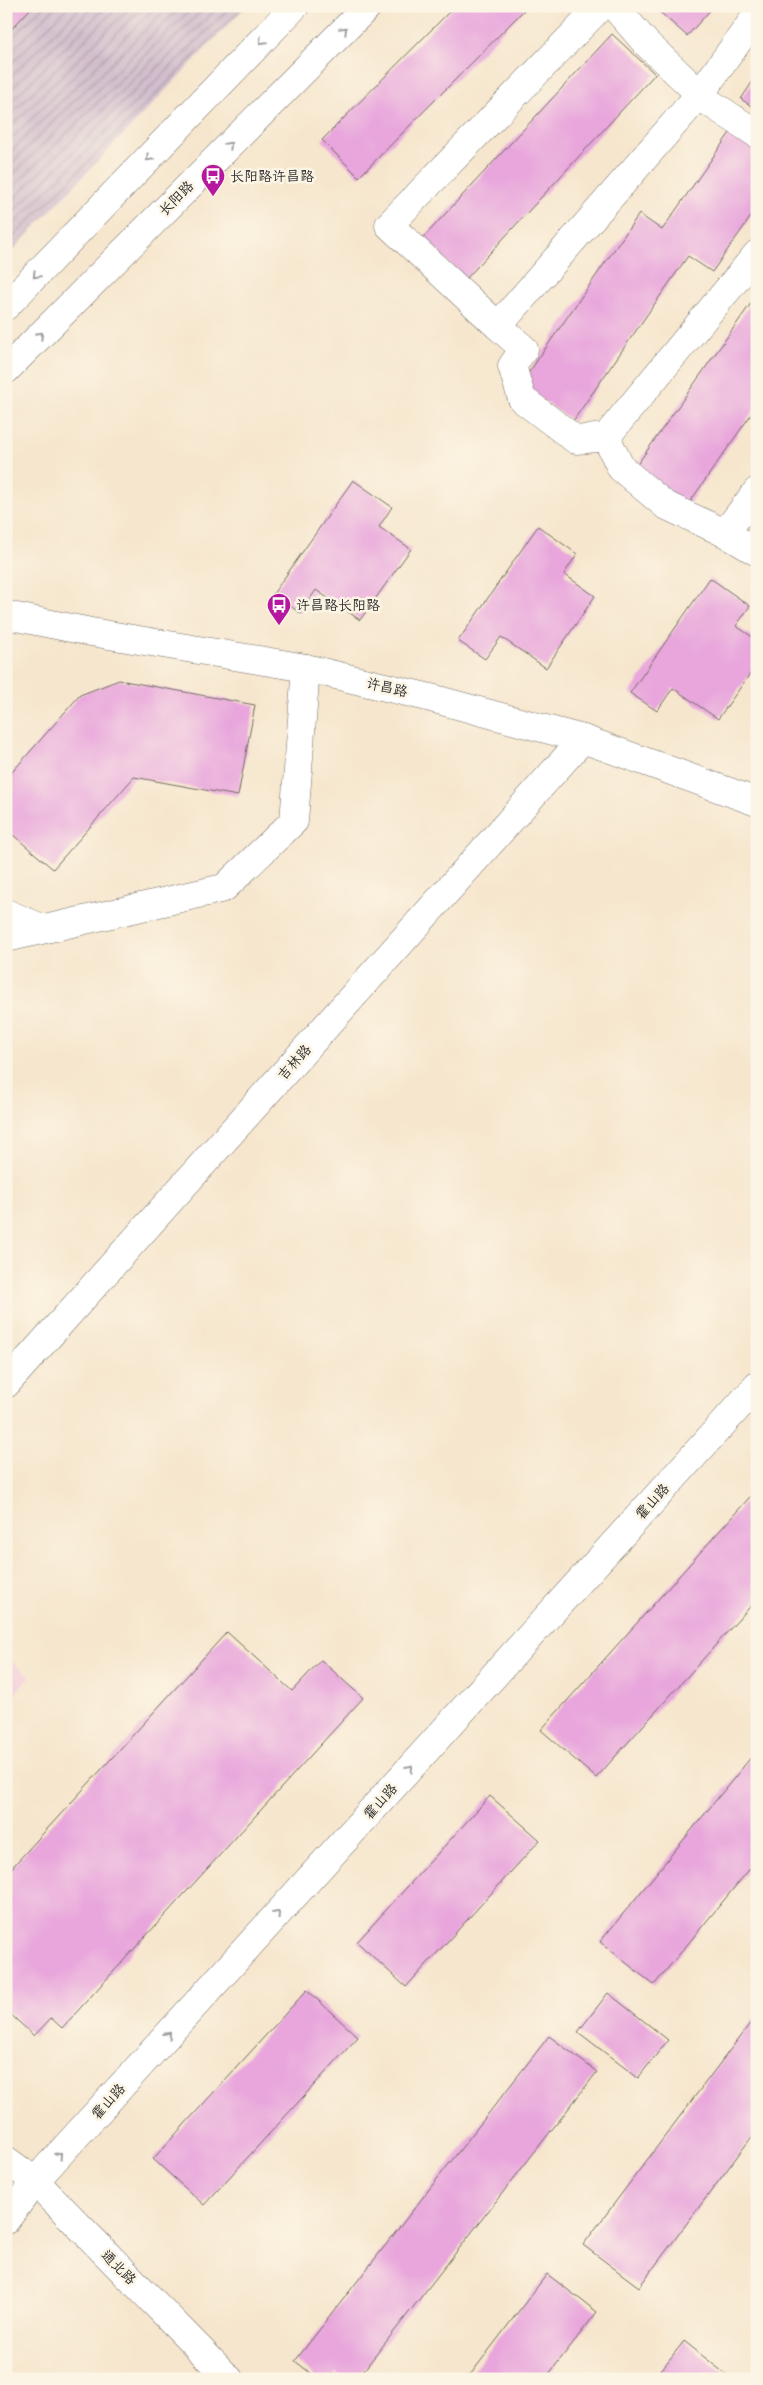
<svg xmlns="http://www.w3.org/2000/svg" width="763" height="2385" viewBox="0 0 763 2385" font-family="'Playpen Sans','LXGW WenKai TC',sans-serif">
  <style>
    .built { fill: #f5cfdb }
    .industrial { fill: url(#industrial-furrows) }
    .building { fill: #e8a6dc }
    .lines { fill: none; stroke-linecap: round; stroke-linejoin: round }
    .street-casing { stroke: #726c64; stroke-width: 29 }
    .secondary-casing { stroke: #726c64; stroke-width: 29 }
    .street { stroke: #fff; stroke-width: 28 }
    .secondary { stroke: #fff; stroke-width: 28 }
    .oneway { stroke: #a0a0a0 }
    .labels { text-anchor: middle; stroke-width: 5; stroke-linejoin: round; paint-order: stroke }
    .poi-label { font-size: 14px; fill: #2b2b2b; stroke: #fcf5e5; text-anchor: start }
    .street-label { font-size: 14px; fill: #2b2b2b; stroke: #fcf5e5 }
  </style>
  <defs>
    <pattern id="industrial-furrows" width="10" height="10" patternUnits="userSpaceOnUse" patternTransform="scale(1.25)"><rect width="10" height="10" fill="#d1bdcc"/><path d="M-1 1l2-2M0 10L10 0M9 11l2-2" fill="none" stroke="#aa9aa6"/></pattern>
  </defs>
  <rect width="100%" height="100%" fill="#fcf5e5"/>
  <filter id="ink" filterUnits="userSpaceOnUse"><feTurbulence type="fractalNoise" baseFrequency=".02" numOctaves="2"/><feDisplacementMap in="SourceGraphic" scale="10" xChannelSelector="R" yChannelSelector="G"/><feConvolveMatrix kernelMatrix="1 2 1 2 8 2 1 2 1" color-interpolation-filters="sRGB"/></filter>
  <filter id="wash" filterUnits="userSpaceOnUse"><feTurbulence type="fractalNoise" baseFrequency=".0096" numOctaves="4" result="noise"/><feDisplacementMap in="SourceGraphic" scale="20" xChannelSelector="R" yChannelSelector="G"/><feGaussianBlur stdDeviation="1.12" result="paint"/><feColorMatrix in="noise" values="0 0 0 0 0 0 0 0 0 0 0 0 0 0 0 0 0 1.4 0 .05"/><feComposite in="paint" operator="in"/></filter>
  <g filter="url(#wash)">
    <rect width="100%" height="100%" fill="#f6e6cd"/>
    <path class="built" d="M6,1657L30,1677L6,1704Z"/>
    <path class="industrial" d="M6,6H246L6,257Z"/>
    <g id="blocks">
      <g class="building">
        <path d="M6,6H33L6,35Z"/>
        <path d="M455,6H528L359,177L322,140Z"/>
        <path d="M653,6H714L687,36Z"/>
        <path d="M612,34L655,74L466,279L422,239Z"/>
        <path d="M757,75V110L741,99Z"/>
        <path d="M734,127L757,143V208L712,272L688,256L573,421L520,385L639,214L662,230Z"/>
        <path d="M754,299L757,301V406L687,506L634,469Z"/>
        <path d="M353,480L392,507L379,527L411,549L360,620L316,590L300,613L273,594Z"/>
        <path d="M538,526L577,554L564,574L595,596L546,668L501,637L485,659L458,641Z"/>
        <path d="M710,578L750,606L736,626L757,640V664L718,719L673,688L657,711L630,693Z"/>
        <path d="M119,680L255,705L238,796L134,777L53,869L6,829V779L80,695Z"/>
        <path d="M757,1489V1599L596,1778L541,1730Z"/>
        <path d="M227,1632L292,1691L321,1660L363,1698L62,2028L51,2018L34,2036L6,2010V1874Z"/>
        <path d="M757,1750V1860L654,1985L600,1942Z"/>
        <path d="M490,1796L540,1840L406,1987L357,1942Z"/>
        <path d="M307,1990L358,2037L204,2205L153,2159Z"/>
        <path d="M608,1993L668,2040L638,2078L578,2032Z"/>
        <path d="M754,2018L757,2021V2130L639,2287L583,2245Z"/>
        <path d="M549,2036L597,2072L357,2379H343L336,2373L332,2379H318L295,2361Z"/>
        <path d="M547,2274L597,2312L545,2379H467Z"/>
        <path d="M684,2341L728,2376L726,2379H654Z"/>
      </g>
    </g>
  </g>
  <g filter="url(#ink)">
    <use href="#blocks" fill-opacity="0" stroke="#726c64" stroke-width="1"/>
    <g class="lines">
      <defs>
        <g id="street">
          <path d="M601,6L389,225L498,326L700,94L757,15"/>
          <path d="M614,6L646,43L707,101L757,134"/>
          <path d="M498,326L524,349L512,366L522,399L576,440L606,437L757,254"/>
          <path d="M606,437L621,468L665,505L725,533L757,552"/>
          <path d="M725,533L757,491"/>
          <path d="M6,913L44,929"/>
          <path d="M6,938L224,888L294,821L306,668"/>
          <path d="M6,1384L583,739"/>
          <path d="M6,2220L35,2181L757,1386"/>
        </g>
        <g id="secondary">
          <path d="M6,306L295,6"/>
          <path d="M6,370L368,6"/>
          <path d="M6,615L91,632L306,668L431,698L583,739L757,802"/>
          <path d="M6,2160L35,2181L229,2379"/>
        </g>
      </defs>
      <use href="#street" class="street-casing"/>
      <use href="#secondary" class="secondary-casing"/>
      <use href="#street" class="street"/>
      <use href="#secondary" class="secondary"/>
    </g>
    <defs><path id="oneway-chevron" d="M-2-3.5L2.5 0L-2 3.5" fill="none" stroke-width="1.6" stroke-linecap="round" stroke-linejoin="round" transform="scale(1.25)"/></defs>
    <g class="oneway">
      <use href="#oneway-chevron" transform="translate(344 30) rotate(-45)"/>
      <use href="#oneway-chevron" transform="translate(262 41) rotate(134)"/>
      <use href="#oneway-chevron" transform="translate(229 145) rotate(-45)"/>
      <use href="#oneway-chevron" transform="translate(149 158) rotate(134)"/>
      <use href="#oneway-chevron" transform="translate(36 275) rotate(134)"/>
      <use href="#oneway-chevron" transform="translate(40 335) rotate(-45)"/>
      <use href="#oneway-chevron" transform="translate(410 1768) rotate(-48)"/>
      <use href="#oneway-chevron" transform="translate(277 1914) rotate(-48)"/>
      <use href="#oneway-chevron" transform="translate(168 2035) rotate(-48)"/>
      <use href="#oneway-chevron" transform="translate(59 2155) rotate(-48)"/>
    </g>
  </g>
  <defs>
    <symbol id="bus-pin" viewBox="-11 -11 22 30"><path d="M0 17L-7.5 6A9.5 9.5 0 1 1 7.5 6Z" fill="#b5179e" stroke="#fcf5e5"/><path d="M-5-6H5V4H4V6H2V4H-2V6H-4V4H-5ZM-3.5-4V0h7V-4ZM-3.5 1.2v1.5H-2V1.2ZM2 1.2v1.5H3.5V1.2Z" fill="#fff"/></symbol>
  </defs>
  <g fill-rule="evenodd">
    <use href="#bus-pin" x="199" y="162" width="28" height="38"/>
    <use href="#bus-pin" x="265" y="591" width="28" height="38"/>
  </g>
  <g class="labels">
    <g class="poi-label">
      <text x="230" y="181">长阳路许昌路</text>
      <text x="296" y="610">许昌路长阳路</text>
    </g>
    <g class="street-label">
      <text transform="translate(176 198) rotate(-45)" y="5">长阳路</text>
      <text transform="translate(387 687) rotate(13)" y="5">许昌路</text>
      <text transform="translate(294 1062) rotate(-48)" y="5">吉林路</text>
      <text transform="translate(652 1501) rotate(-48)" y="5">霍山路</text>
      <text transform="translate(380 1801) rotate(-48)" y="5">霍山路</text>
      <text transform="translate(108 2101) rotate(-48)" y="5">霍山路</text>
      <text transform="translate(119 2267) rotate(45)" y="5">通北路</text>
    </g>
  </g>
  <rect width="763" height="2385" fill="none" stroke="#fcf5e5" stroke-width="25"/>
</svg>
